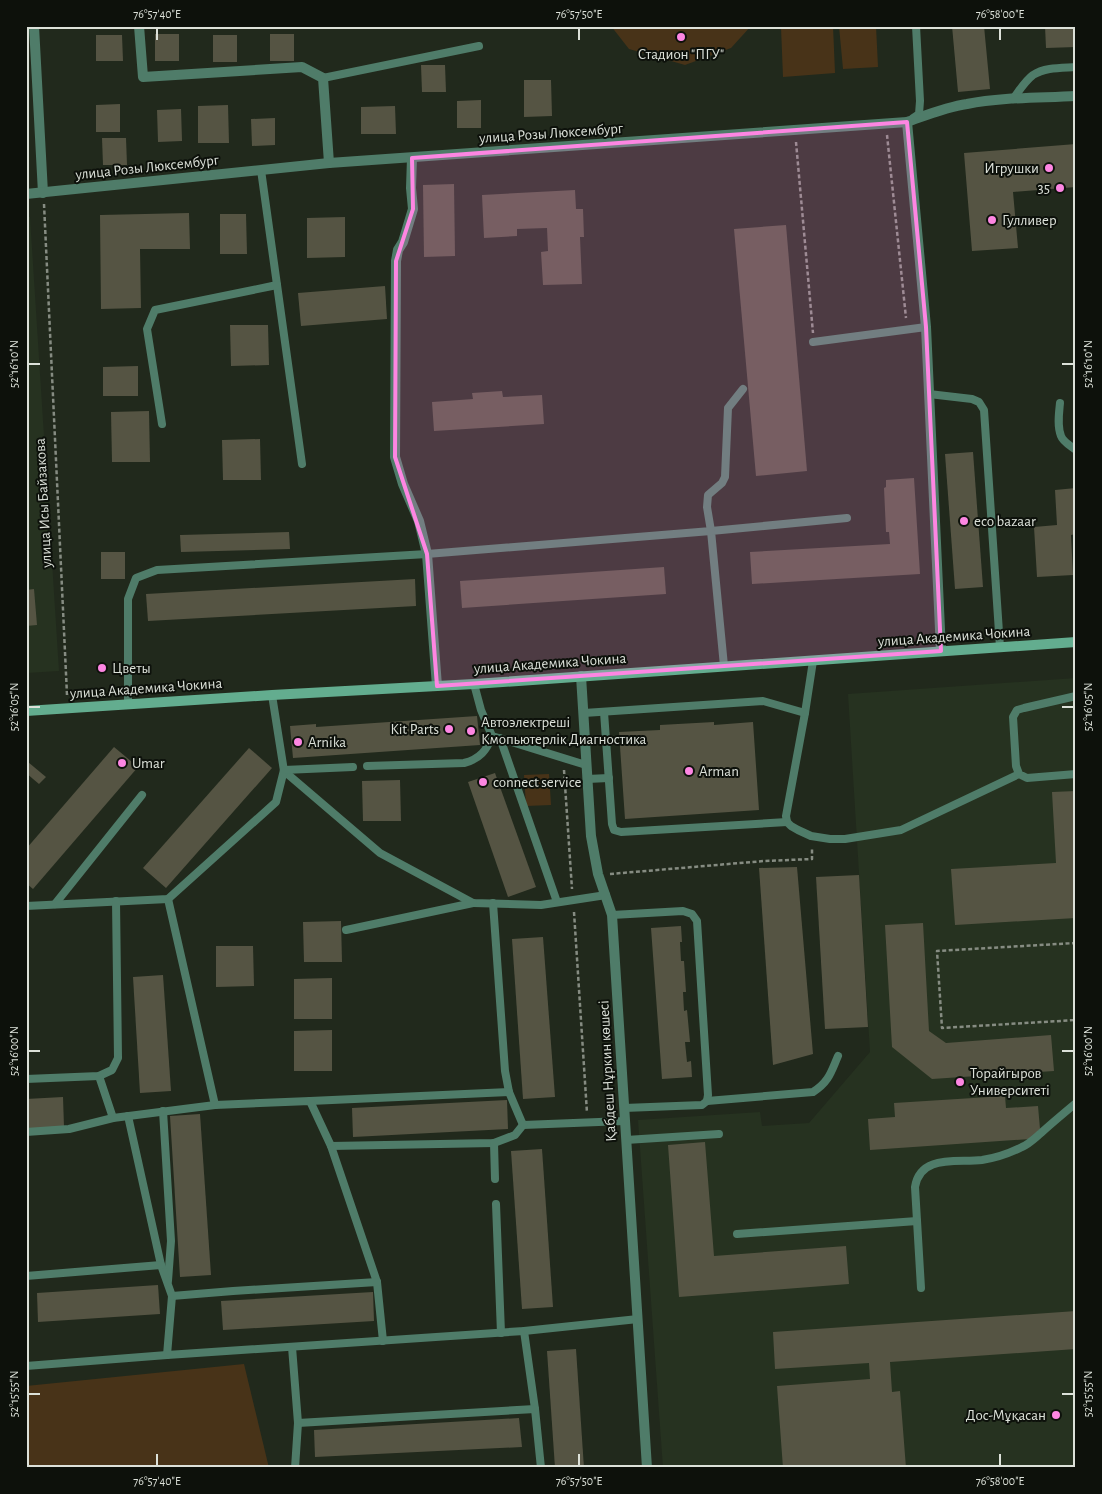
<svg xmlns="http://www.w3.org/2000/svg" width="1102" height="1494" viewBox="0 0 1102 1494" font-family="'Alegreya Sans',sans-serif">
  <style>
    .built { fill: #263220 }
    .green { fill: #483318 }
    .building { fill: #555443 }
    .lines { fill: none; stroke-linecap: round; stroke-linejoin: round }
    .path { stroke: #868c82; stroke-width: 2.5; stroke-dasharray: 4 2.5; stroke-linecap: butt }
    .service { stroke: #4f7c69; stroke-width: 8 }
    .minor { stroke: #4f7c69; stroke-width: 10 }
    .secondary { stroke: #63ad8f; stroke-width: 10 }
    .marked { fill: #fd86e2; fill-opacity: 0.2; stroke: #fd86e2; stroke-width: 4; stroke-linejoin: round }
    .ticks { fill: none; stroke: #dce1d9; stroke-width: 2 }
    .poi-dot { fill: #fd86e2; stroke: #0d110b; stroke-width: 2 }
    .labels { text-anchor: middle; stroke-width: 4; stroke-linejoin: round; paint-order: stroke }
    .poi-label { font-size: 15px; fill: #dce1d9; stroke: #0d110b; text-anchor: start }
    .street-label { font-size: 15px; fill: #dce1d9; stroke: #0d110b }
    .neatline { fill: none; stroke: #dce1d9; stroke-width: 2 }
    .ticks-label { font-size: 12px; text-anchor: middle; fill: #dce1d9 }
  </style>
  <rect width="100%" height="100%" fill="#21291c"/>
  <g class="built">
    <path d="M26,217H30L59,671L26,673Z"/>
    <path d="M1076,678V1468H663L638,1120L760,1112L762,1126L809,1123L870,1052L848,694Z"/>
  </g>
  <g class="green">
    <path d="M611,26H751L731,48L685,65L629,49Z"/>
    <path d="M793,26H833L835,73L783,77L781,27Z"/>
    <path d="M839,26H876L878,67L843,69Z"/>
    <path d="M549,774L551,805L526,806L524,775Z"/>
    <path d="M244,1364L269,1468H26V1386Z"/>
  </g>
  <g class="building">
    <path d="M952,26H984L990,89L958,92Z"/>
    <path d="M1045,26H1076V47L1046,48Z"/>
    <rect x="155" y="34" width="24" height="27"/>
    <rect x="270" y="34" width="24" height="27"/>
    <path d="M96,35H122L123,61H96Z"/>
    <rect x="213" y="35" width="24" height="27"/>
    <path d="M421,65H445L446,92H422Z"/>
    <path d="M524,80H551L552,116L524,117Z"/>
    <path d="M481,100V128H457V101Z"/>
    <path d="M120,104V132H96V105Z"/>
    <path d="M228,105L229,143H198V106Z"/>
    <path d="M395,106L396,134H361V107Z"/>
    <path d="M181,109L182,141L158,142L157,110Z"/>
    <path d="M275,118V145L252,146L251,119Z"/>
    <path d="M102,138H126L127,165H103Z"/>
    <path d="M1076,144V187L1013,192L1018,248L972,251L964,153Z"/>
    <path d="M454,184L455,256L424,257L423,185Z"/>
    <path d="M575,190L576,209H583L584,237H580L582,284L543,285L541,252L548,251L547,228L517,229V236L484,238L482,195Z"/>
    <path d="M189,213L190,249H140L141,308L101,309L100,215Z"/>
    <path d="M220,214H246L247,254H220Z"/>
    <path d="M345,217V257L307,258V218Z"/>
    <path d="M786,225L807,471L756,476L734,229Z"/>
    <path d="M385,286L387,319L301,326L298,293Z"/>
    <path d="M230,325H268L269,365L231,366Z"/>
    <path d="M138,366V396H103V367Z"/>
    <path d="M502,391L503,397L542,395L544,424L434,431L432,402L473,399L472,393Z"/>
    <path d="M149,411L150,462H112L111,412Z"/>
    <path d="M260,439L261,480H223L222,440Z"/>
    <path d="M973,452L983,587L955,589L945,454Z"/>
    <path d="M914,478L920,574L752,584L750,552L890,544L889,532H886L884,488L886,487V480Z"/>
    <path d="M1076,488V534L1071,535L1073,575L1037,577L1034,527L1057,525L1055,490Z"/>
    <path d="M289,532L290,549L181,552L180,535Z"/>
    <rect x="101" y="552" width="24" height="27"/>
    <path d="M664,567L666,594L462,608L460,581Z"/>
    <path d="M415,579L416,606L148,621L146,594Z"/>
    <path d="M34,589L37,625L26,626V590Z"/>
    <path d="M477,716L480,745L293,758L290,726L316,724V727Z"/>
    <path d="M714,722V725L753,722L759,810L625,819L619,732L660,730V725Z"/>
    <path d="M114,747L138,767L33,889L26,883V849Z"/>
    <path d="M249,748L272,768L166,888L143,868Z"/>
    <path d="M28,762L46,777L39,784L26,773V764Z"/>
    <path d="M495,773L536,887L508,897L468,782Z"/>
    <path d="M400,780L401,821H363L362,781Z"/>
    <path d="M1076,791V918L955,925L951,869L1056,863L1052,792Z"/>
    <path d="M797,867L813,1054L773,1065L759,868Z"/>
    <path d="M859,875L868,1027L825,1029L816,877Z"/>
    <path d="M341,921L342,962H304L303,922Z"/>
    <path d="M923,923L929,1031L946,1043L1051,1035L1054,1071L932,1079L892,1047L885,925Z"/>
    <path d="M681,926L682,942H680L681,961H684L686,992H683L684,1011L687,1010L690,1042H685L687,1062L691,1061L692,1077L662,1079L651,928Z"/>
    <path d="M543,937L555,1097L523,1099L512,939Z"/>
    <path d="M216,946H253L254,986L216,987Z"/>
    <path d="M163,975L171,1091L140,1093L133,977Z"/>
    <path d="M332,978V1019H294V979Z"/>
    <path d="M332,1030V1071H294V1031Z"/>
    <path d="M1005,1096L1006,1108L1038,1106L1040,1129L1030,1139L870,1150L868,1119L895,1117L894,1103Z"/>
    <path d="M63,1097L64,1127L26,1129V1099Z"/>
    <path d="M507,1100L508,1129L353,1137L352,1108Z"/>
    <path d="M200,1114L211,1275L180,1277L170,1116Z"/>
    <path d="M705,1142L714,1256L846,1246L849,1284L679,1297L668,1145Z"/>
    <path d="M542,1149L553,1307L522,1309L511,1151Z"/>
    <path d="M158,1285L160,1314L38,1322L37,1293Z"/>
    <path d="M373,1292L374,1321L223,1330L221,1301Z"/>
    <path d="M1076,1311V1349L890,1362L892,1392L900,1391L906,1468H783L777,1386L870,1379L869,1363L775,1369L773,1332Z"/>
    <path d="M576,1349L584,1468H555L547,1351Z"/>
    <path d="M519,1418L522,1447L315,1457L314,1430Z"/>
  </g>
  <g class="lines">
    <g class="path">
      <path d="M887,135L906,318"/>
      <path d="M796,142L813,333"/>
      <path d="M44,204L67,695"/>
      <path d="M564,770L572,889"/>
      <path d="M610,874L764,861L812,859V847"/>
      <path d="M574,912L587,1113"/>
      <path d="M1076,943L937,951L942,1028L1076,1020"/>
    </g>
    <g class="service">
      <path d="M323,78L479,46"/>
      <path d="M1013,99C1019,91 1025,81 1033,75C1045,67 1062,68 1076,67"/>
      <path d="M913,118L919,114L920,101L916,26"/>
      <path d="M261,170L302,464"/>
      <path d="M813,342L926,327"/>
      <path d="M929,394L972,399L979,402L984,410L1000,647"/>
      <path d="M1060,403C1059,413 1057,426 1061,436C1063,442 1071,446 1076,450"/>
      <path d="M162,424L147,329L155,310L277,285"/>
      <path d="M813,661L805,713L786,816L787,822L791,826L798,830L811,836L830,839H845L901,830L1019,774"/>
      <path d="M724,666L711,531L847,518"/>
      <path d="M474,684L481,710L492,736L586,765"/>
      <path d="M272,695L284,771L380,853L473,903L541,905L606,895"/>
      <path d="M1076,696L1024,708L1017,710L1013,717L1016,766L1019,774L1027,778L1076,774"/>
      <path d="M128,704V599L136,578L157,570L427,554L711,531L707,507L708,495L722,483L725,477L728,408L743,389"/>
      <path d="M604,712L612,824L614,830L621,832L787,822"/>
      <path d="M584,713L763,701L805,713"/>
      <path d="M500,738L557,902"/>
      <path d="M367,766L464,763C480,759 487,750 492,736"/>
      <path d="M587,779L609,778"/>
      <path d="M168,899L215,1105"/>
      <path d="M493,903L505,1071L509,1092L523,1125L624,1121"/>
      <path d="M55,904L142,795"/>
      <path d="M26,906L168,899L276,802L284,770L353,767"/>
      <path d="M612,915L683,911L692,914L697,921L708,1095L707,1101L702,1105L624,1108"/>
      <path d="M346,930L473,903"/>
      <path d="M99,1076L113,1118"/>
      <path d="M26,1079L99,1076L112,1070L118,1058L116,901"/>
      <path d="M310,1101L509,1092"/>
      <path d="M707,1101L813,1092C829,1082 831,1072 838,1056"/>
      <path d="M163,1111L171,1241L168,1281"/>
      <path d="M128,1116L161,1265L172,1296L167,1355"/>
      <path d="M26,1132L69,1129L113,1118L215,1105L310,1101L331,1146L494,1143L515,1135L523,1125"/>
      <path d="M626,1140L719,1134"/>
      <path d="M494,1143L495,1179"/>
      <path d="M331,1146L377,1282L383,1341"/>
      <path d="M496,1204L501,1333"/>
      <path d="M737,1234L917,1221"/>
      <path d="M26,1276L161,1265"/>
      <path d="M921,1288L915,1187C920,1154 957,1163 982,1160C996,1158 1010,1153 1022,1147C1029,1144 1035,1138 1041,1133C1052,1123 1064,1113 1076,1103"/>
      <path d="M172,1296L233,1291L377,1282"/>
      <path d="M524,1331L535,1409"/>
      <path d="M292,1347L298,1423L295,1468"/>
      <path d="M26,1366L167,1355L524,1331L638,1319"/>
      <path d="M298,1423L535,1409L541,1468"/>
    </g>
    <g class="minor">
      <path d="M34,26L43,193"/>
      <path d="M139,26L143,77L302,67L323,78L329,163"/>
      <path d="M907,122L926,327L941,651"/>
      <path d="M412,158L411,188L413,209L403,242L398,250L396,261L395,457L403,484L419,521L427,554L437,686"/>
      <path d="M26,194L329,163L907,122C927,115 946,107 967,104C1002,97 1040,98 1076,96"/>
      <path d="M581,676L591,836L598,874L612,915L647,1468"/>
    </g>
    <path class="secondary" d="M26,711L272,695L474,684L1076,642"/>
  </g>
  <path class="marked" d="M907,122L926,327L941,651L437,686L427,554L395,457L396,261L413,209L412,158Z"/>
  <path class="ticks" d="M157,28V40M579,28V40M1000,28V40M28,364H40M1062,364H1074M28,707H40M1062,707H1074M28,1051H40M1062,1051H1074M28,1394H40M1062,1394H1074M157,1454V1466M579,1454V1466M1000,1454V1466"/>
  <g class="poi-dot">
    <circle cx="681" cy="37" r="5"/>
    <circle cx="1049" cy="168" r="5"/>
    <circle cx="1060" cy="188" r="5"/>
    <circle cx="992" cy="220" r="5"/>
    <circle cx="964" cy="521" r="5"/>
    <circle cx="102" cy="668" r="5"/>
    <circle cx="449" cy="729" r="5"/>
    <circle cx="471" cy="731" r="5"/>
    <circle cx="298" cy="742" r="5"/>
    <circle cx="122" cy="763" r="5"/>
    <circle cx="689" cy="771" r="5"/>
    <circle cx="483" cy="782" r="5"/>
    <circle cx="960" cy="1082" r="5"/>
    <circle cx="1056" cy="1415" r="5"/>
  </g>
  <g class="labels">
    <g class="poi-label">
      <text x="681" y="59" text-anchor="middle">Стадион "ПГУ"</text>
      <text x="1039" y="173" text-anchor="end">Игрушки</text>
      <text x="1050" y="193" text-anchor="end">35</text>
      <text x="1002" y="225">Гулливер</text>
      <text x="974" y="526">eco bazaar</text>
      <text x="112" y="673">Цветы</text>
      <text x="481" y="727">Автоэлектреші<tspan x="481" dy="17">Кмопьютерлік Диагностика</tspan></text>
      <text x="439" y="734" text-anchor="end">Kit Parts</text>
      <text x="308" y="747">Arnika</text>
      <text x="132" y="768">Umar</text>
      <text x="699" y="776">Arman</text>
      <text x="493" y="787">connect service</text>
      <text x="970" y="1078">Торайгыров<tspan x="970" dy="17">Университеті</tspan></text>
      <text x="1046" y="1420" text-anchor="end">Дос-Мұқасан</text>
    </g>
    <g class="street-label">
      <text transform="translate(551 133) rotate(-4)" y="5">улица Розы Люксембург</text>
      <text transform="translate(147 167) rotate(-6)" y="5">улица Розы Люксембург</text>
      <text transform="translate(43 503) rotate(-93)" y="5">улица Исы Байзакова</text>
      <text transform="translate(954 636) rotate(-4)" y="5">улица Академика Чокина</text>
      <text transform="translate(550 663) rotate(-4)" y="5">улица Академика Чокина</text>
      <text transform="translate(146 688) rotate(-4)" y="5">улица Академика Чокина</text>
      <text transform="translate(607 1071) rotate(-93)" y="5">Қабдеш Нұркин көшесі</text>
    </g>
  </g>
  <rect width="1102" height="1494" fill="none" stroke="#0d110b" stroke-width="55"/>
  <rect x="28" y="28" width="1046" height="1438" class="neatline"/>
  <g class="ticks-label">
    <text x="157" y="18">76°57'40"E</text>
    <text x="579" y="18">76°57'50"E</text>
    <text x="1000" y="18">76°58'00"E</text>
    <text transform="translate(14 364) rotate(-90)" y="4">52°16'10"N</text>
    <text transform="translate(1088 364) rotate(-90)" y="4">52°16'10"N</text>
    <text transform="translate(14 707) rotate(-90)" y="4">52°16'05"N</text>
    <text transform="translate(1088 707) rotate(-90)" y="4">52°16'05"N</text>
    <text transform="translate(14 1051) rotate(-90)" y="4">52°16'00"N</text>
    <text transform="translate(1088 1051) rotate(-90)" y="4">52°16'00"N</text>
    <text transform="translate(14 1394) rotate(-90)" y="4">52°15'55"N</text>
    <text transform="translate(1088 1394) rotate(-90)" y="4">52°15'55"N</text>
    <text x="157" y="1485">76°57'40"E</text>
    <text x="579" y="1485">76°57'50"E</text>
    <text x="1000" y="1485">76°58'00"E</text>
  </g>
</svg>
